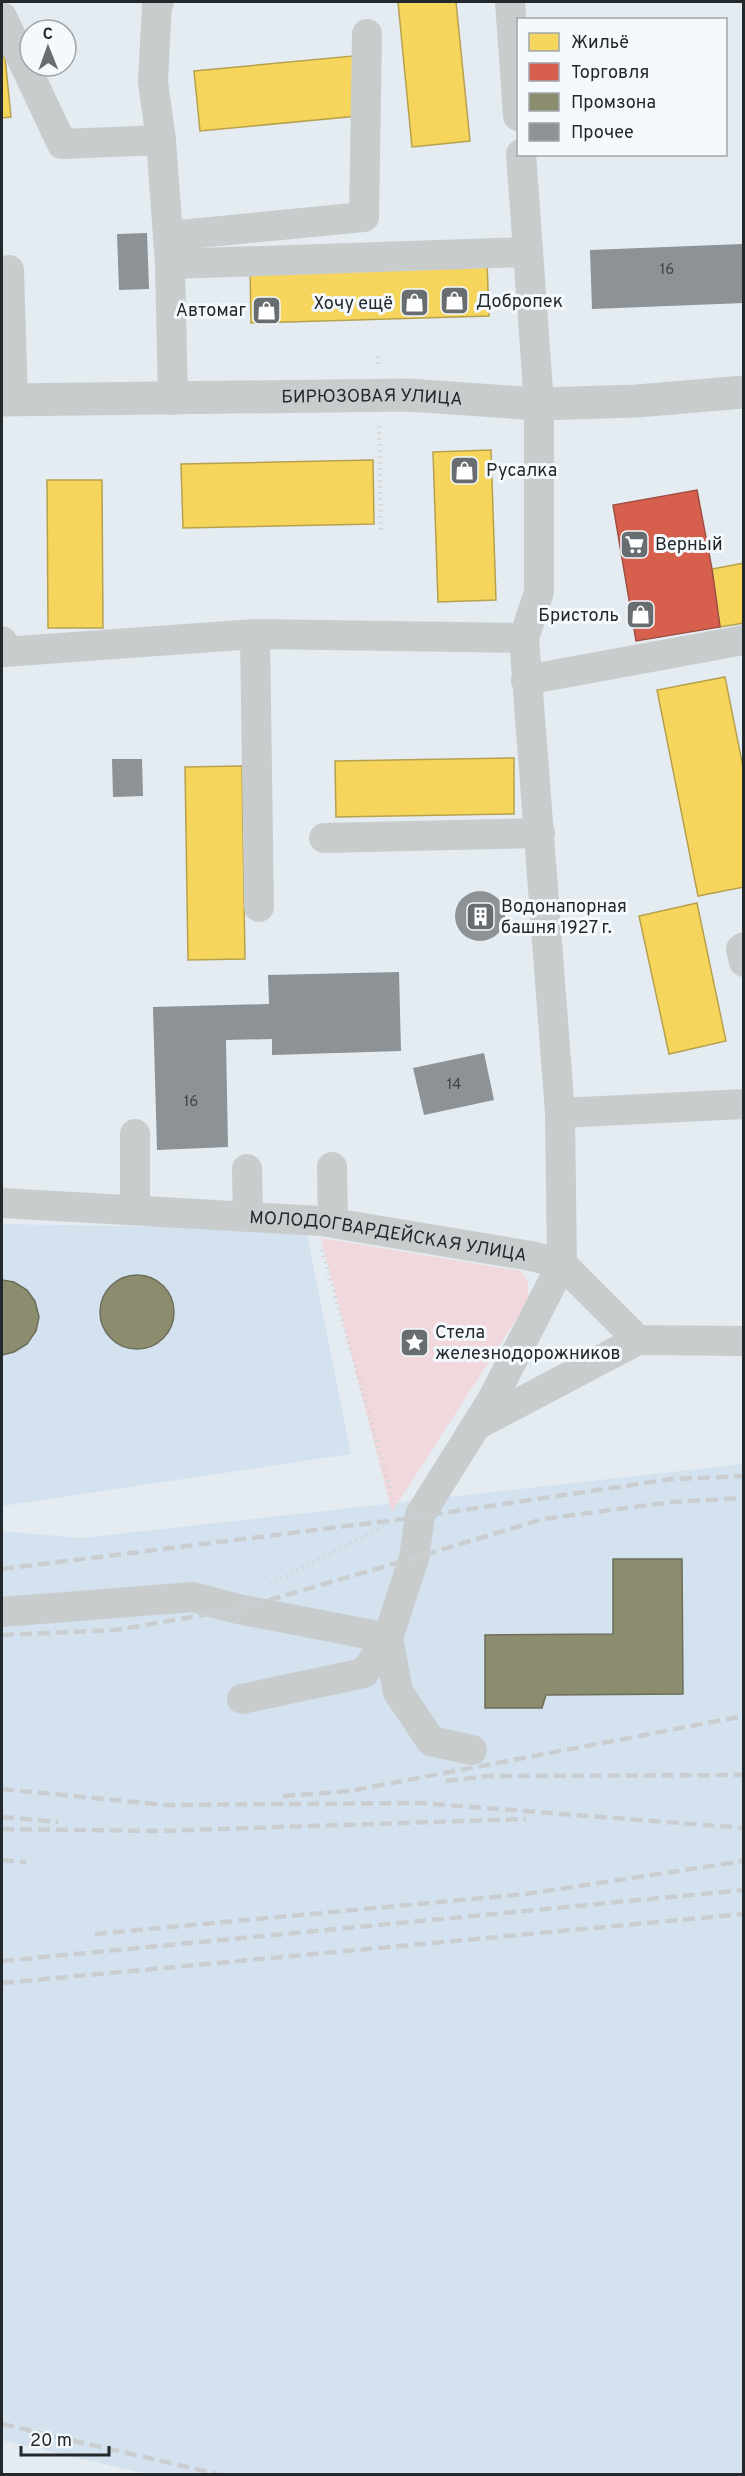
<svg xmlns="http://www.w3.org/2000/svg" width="745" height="2476" viewBox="0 0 745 2476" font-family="Overpass,sans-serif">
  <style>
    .built { fill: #d3e2ee }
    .green { fill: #f1d8dd }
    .homes { fill: #f6d55c; stroke: #b7a14e; stroke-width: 1.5 }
    .shops { fill: #d6604d; stroke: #a04f43; stroke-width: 1.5 }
    .industry { fill: #8c8c6e; stroke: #6c6e5a; stroke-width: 1.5 }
    .building { fill: #8c9296 }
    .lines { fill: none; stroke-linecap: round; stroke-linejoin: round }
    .path { stroke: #d3d5d7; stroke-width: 4; stroke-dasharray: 1.5 4.5; stroke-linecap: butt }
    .minor { stroke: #c9cccd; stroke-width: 30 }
    .major { stroke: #c9cccd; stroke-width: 33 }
    .rail { stroke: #cbced0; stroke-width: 4.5; stroke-dasharray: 12 6; stroke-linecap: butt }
    .labels { text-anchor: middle; stroke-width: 6; stroke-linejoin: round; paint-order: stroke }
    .number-label { font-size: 15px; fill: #3d4246 }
    .poi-label { font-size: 18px; fill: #23282c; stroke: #f3f9fd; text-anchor: start }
    .street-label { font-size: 18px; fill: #23282c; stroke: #f3f9fd }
  </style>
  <rect width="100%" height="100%" fill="#e4ecf2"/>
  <g class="built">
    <path d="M2,1224L306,1229L351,1454L2,1506Z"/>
    <path d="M743,1464V2474H147L2,2440V1531L81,1538Z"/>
  </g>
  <path class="green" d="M321,1238L521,1271L528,1281V1301L392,1512Z"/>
  <g class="homes">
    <path d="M398,2H456L470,141L412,147Z"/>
    <path d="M353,56L358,116L200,131L194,71Z"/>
    <path d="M2,57H5L11,117L2,118Z"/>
    <path d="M487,261L489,316L251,323L250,267Z"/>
    <path d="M491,450L496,600L438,602L433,452Z"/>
    <path d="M373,460L374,524L183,528L181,464Z"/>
    <path d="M47,480H102L103,628H48Z"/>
    <path d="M744,563V623L720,627L712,569Z"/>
    <path d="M725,677L744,772V887L698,896L657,690Z"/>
    <path d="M514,758V814L336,817L335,761Z"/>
    <path d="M242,766L245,959L188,960L185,767Z"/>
    <path d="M697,903L726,1041L669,1054L639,916Z"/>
  </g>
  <path class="shops" d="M697,490L712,569L720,627L636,641L613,505Z"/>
  <g class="industry">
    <circle cx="137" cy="1312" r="37"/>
    <path d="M2,1280L14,1282L27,1290L35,1301L39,1317L36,1331L27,1344L14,1352L2,1355Z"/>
    <path d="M613,1559H682L683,1694L546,1695L542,1708H485V1635L613,1634Z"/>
  </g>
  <g class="building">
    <path d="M147,233L149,289L119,290L117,234Z"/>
    <path d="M742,244L744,303L592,309L590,250Z"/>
    <path d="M112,759H142L143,796L113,797Z"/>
    <circle cx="480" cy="916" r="25"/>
    <path d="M399,972L401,1051L272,1055V1039L226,1040L228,1147L157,1150L153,1007L269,1004L268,975Z"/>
    <path d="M484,1053L494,1100L424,1115L413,1068Z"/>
  </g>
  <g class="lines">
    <g class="path">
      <path d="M378,364V353"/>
      <path d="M379,426L381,532"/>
      <path d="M322,1250L393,1499"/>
      <path d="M270,1584L389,1524"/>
    </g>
    <g class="minor">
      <path d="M159,2L157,4L153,82L161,140"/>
      <path d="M510,2L518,116"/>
      <path d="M2,17L62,144L161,140L170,264L173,400"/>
      <path d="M168,236L364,217L367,34"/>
      <path d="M170,264L528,252"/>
      <path d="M9,270L13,400"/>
      <path d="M2,641L4,652L255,634"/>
      <path d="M526,680L744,640"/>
      <path d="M324,838L540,833"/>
      <path d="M259,907L255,634L524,638"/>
      <path d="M744,947L741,949L744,962"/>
      <path d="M560,1113L744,1104"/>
      <path d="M135,1134V1210"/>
      <path d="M332,1167L333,1222"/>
      <path d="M247,1169L248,1217"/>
      <path id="s1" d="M2,1203L321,1221L531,1256L562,1264L638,1340L744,1341"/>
      <path d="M477,1425L638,1340"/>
      <path d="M2,1612L193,1597L238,1609L388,1638"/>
      <path d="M388,1638L398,1692L431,1741L472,1750"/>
      <path d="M242,1699L364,1673L388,1638L414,1558L420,1515L492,1400L562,1264L560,1113L524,638L539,592V404L521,154"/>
    </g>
    <path class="major" id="s2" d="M2,400L407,395L539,404L637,401L744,392"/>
    <g class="rail">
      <path d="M2,1569L396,1520L672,1479L744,1476"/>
      <path d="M2,1635L116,1630L238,1609L414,1558L543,1519L672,1502L744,1498"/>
      <path d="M446,1781L488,1776L744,1775"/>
      <path d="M2,1789L166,1805L420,1803L744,1828"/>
      <path d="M283,1796L350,1791L744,1716"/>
      <path d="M2,1817L58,1822"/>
      <path d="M2,1829L157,1831L526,1819"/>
      <path d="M2,1860L26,1862"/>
      <path d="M95,1934L526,1894L744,1861"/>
      <path d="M2,1961L744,1890"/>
      <path d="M2,1983L744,1914"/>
      <path d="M2,2424L217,2474"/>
    </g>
  </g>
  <defs>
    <symbol id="shop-square" viewBox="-11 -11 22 22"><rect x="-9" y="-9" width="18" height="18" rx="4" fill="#676d71" stroke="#f3f9fd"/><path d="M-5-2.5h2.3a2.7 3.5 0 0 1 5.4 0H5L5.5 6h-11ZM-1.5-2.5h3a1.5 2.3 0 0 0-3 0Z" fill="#fff"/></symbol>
    <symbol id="supermarket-square" viewBox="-11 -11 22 22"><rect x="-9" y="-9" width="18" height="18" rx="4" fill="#676d71" stroke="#f3f9fd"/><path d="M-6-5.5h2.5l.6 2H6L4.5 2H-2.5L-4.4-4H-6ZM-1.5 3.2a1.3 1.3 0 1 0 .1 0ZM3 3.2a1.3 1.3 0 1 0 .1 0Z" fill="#fff"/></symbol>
    <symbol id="building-square" viewBox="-11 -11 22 22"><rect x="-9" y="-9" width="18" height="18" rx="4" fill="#676d71" stroke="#f3f9fd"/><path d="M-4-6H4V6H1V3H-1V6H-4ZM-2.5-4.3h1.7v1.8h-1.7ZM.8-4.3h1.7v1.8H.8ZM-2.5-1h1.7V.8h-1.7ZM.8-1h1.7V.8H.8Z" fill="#fff"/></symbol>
    <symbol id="sight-square" viewBox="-11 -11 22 22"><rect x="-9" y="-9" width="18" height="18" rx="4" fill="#676d71" stroke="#f3f9fd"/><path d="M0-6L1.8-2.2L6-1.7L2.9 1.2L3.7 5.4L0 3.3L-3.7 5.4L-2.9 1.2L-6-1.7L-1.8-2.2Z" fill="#fff"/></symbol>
  </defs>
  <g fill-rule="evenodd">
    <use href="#shop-square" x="438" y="284" width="33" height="33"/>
    <use href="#shop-square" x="398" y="286" width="33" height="33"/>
    <use href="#shop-square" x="250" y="294" width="33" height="33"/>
    <use href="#shop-square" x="448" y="454" width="33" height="33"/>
    <use href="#supermarket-square" x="618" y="528" width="33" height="33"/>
    <use href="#shop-square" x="624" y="598" width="33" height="33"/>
    <use href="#building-square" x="464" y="900" width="33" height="33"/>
    <use href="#sight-square" x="398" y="1326" width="33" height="33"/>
  </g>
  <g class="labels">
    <g class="number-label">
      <text x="667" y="274">16</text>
      <text x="454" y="1089">14</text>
      <text x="191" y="1106">16</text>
    </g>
    <g class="poi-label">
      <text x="476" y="307">Добропек</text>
      <text x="393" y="309" text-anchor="end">Хочу ещё</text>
      <text x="246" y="316" text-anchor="end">Автомаг</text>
      <text x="486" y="476">Русалка</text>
      <text x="655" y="550">Верный</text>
      <text x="619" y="621" text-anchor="end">Бристоль</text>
      <text x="501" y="912">Водонапорная<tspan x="501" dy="21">башня 1927 г.</tspan></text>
      <text x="435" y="1338">Стела<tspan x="435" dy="21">железнодорожников</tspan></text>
    </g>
    <g class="street-label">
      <text dy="6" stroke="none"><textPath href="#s2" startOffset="370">БИРЮЗОВАЯ УЛИЦА</textPath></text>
      <text dy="6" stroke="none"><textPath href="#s1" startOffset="388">МОЛОДОГВАРДЕЙСКАЯ УЛИЦА</textPath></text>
    </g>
  </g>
  <rect width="745" height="2476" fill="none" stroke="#23282c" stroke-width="6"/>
  <rect x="517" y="18" width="210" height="138" fill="#f3f9fd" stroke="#a0a5a9" stroke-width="1.5"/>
  <rect x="529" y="33" width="30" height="18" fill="#f6d55c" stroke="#a0a5a9" stroke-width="1.5"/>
  <text x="571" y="48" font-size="18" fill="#23282c">Жильё</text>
  <rect x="529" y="63" width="30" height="18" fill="#d6604d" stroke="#a0a5a9" stroke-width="1.5"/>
  <text x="571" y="78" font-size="18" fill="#23282c">Торговля</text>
  <rect x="529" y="93" width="30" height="18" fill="#8c8c6e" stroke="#a0a5a9" stroke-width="1.5"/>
  <text x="571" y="108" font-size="18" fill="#23282c">Промзона</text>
  <rect x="529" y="123" width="30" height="18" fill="#8c9296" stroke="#a0a5a9" stroke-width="1.5"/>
  <text x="571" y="138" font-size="18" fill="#23282c">Прочее</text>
  <g transform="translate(48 48) rotate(359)"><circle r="28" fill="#f3f9fd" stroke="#a0a5a9" stroke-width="1.5"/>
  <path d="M0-4.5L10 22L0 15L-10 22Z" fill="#676d71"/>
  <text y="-9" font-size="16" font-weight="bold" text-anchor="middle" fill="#23282c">С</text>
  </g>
  <path d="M21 2446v9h88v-9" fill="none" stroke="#23282c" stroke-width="3"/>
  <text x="30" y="2446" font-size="18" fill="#23282c" stroke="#f3f9fd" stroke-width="4.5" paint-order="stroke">20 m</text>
</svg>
